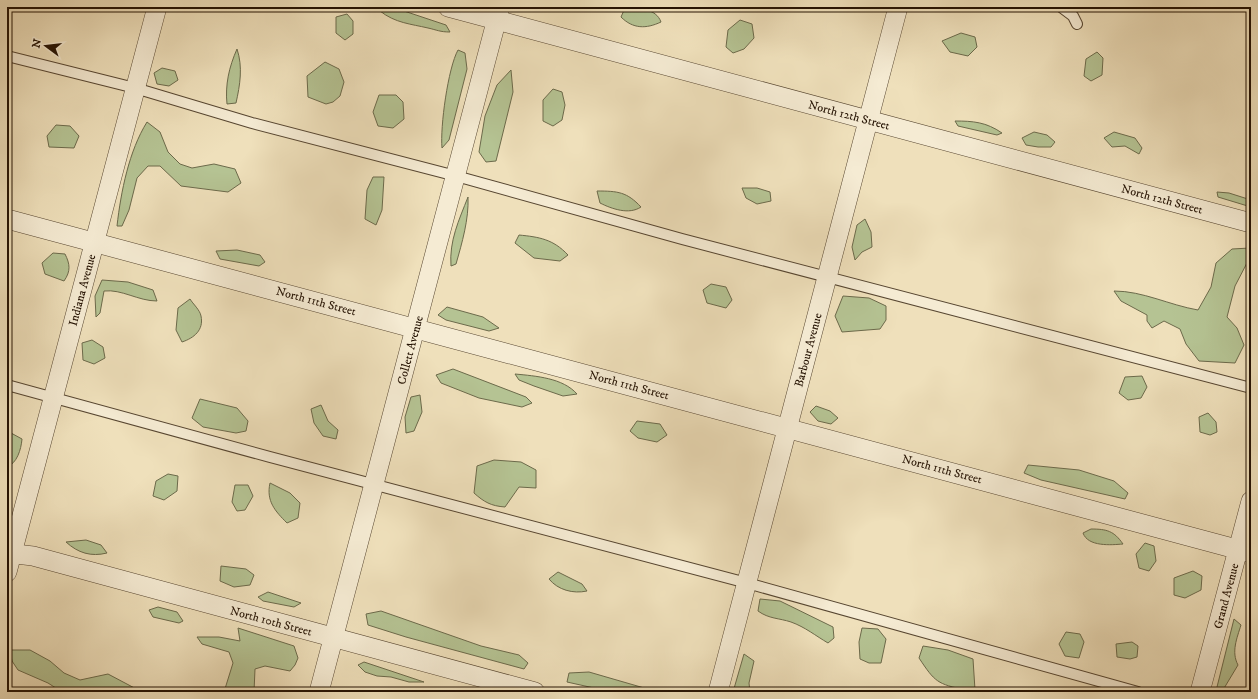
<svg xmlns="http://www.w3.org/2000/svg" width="1258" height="699" viewBox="0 0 1258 699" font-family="'IM FELL DW Pica',serif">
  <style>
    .green { fill: #b5c393; stroke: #6c6a4b }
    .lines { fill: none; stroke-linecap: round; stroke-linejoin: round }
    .lane-casing { stroke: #574631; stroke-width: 12 }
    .street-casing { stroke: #574631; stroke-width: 20 }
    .lane { stroke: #f5ebd3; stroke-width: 10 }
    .street { stroke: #f5ebd3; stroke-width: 19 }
    .labels { text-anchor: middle; stroke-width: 3; stroke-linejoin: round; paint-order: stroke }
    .street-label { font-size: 12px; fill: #241203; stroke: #f5ebd3 }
  </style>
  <rect width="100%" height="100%" fill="#efe0bb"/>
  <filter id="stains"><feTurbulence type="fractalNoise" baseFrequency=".005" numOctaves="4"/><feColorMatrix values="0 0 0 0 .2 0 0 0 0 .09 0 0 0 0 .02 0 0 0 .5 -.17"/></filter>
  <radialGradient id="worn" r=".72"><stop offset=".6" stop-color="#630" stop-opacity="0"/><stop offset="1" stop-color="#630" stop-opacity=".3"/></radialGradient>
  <g class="green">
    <path d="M384,7L398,9L446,25L450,32C440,32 437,30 428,28C411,24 395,23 380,11Z"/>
    <path d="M625,8C638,8 656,8 661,22C646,29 633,29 621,17Z"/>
    <path d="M347,14L353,21V34L345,40L336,33V17Z"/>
    <path d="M740,20L752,24L754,38L744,49L733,53L726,47L728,30Z"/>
    <path d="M961,33L975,37L977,47L968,56L950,52L942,41Z"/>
    <path d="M237,49C243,67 240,85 236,103L227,104C225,85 229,67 237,49Z"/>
    <path d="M458,50L465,53L467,69L449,140L442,148C440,127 448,68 458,50Z"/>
    <path d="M1097,52L1103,58L1102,75L1091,81L1084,76L1086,59Z"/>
    <path d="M325,62L339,69L344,82L340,96L333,102L326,104L308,97L307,76Z"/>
    <path d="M162,68L175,71L178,80L169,86L157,84L154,73Z"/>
    <path d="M511,70L513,92L496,161L486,162L479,152L485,116L497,85Z"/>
    <path d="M553,89L562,92L565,105L562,120L553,126L543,121V100Z"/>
    <path d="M379,95H396L403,102L404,119L393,128L378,126L373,112Z"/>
    <path d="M955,121C973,121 986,122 1002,133L997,135L958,126Z"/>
    <path d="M147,122L160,132L168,152L180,164L192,168L214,164L235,169L241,183L228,192L181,186L160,166H148L137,178L129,210L122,226H117C121,191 129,151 147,122Z"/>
    <path d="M56,125L70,126L79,136L74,148L49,147L47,136Z"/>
    <path d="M1034,132L1047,135L1055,142L1051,147H1038L1026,145L1022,138Z"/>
    <path d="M1114,132L1135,138L1142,148L1139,154L1125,146L1112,147L1104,138Z"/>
    <path d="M373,177H384L382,210L376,225L365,219L367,190Z"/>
    <path d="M742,188H757L770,192L771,201L757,204L746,198Z"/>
    <path d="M597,191C618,191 627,192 641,207C629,215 612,209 600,203Z"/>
    <path d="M1217,192L1229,193L1251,200V207L1218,197Z"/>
    <path d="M468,197C469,219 462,243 456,264L451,266C449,241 459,220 468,197Z"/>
    <path d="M865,219L871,232L872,247L862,252L855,260L852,247L857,225Z"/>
    <path d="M519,235C539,237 553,239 568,255L560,261L534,258L515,243Z"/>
    <path d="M1250,248L1248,261L1235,286L1227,317L1237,328L1244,345L1235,363L1199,361L1186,344L1180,329L1164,321L1152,328L1147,321V315L1121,301L1114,291C1143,291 1169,305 1198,310L1211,287L1216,263L1232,249Z"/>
    <path d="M237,250L260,255L265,262L259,266L220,259L216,251Z"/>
    <path d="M53,253L65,254C70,264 71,271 64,281L45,274L42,263Z"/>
    <path d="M102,280L128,282L153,290L157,301C138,301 122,289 104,291L100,313L96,317L95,296Z"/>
    <path d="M711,284L726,287L732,300L726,308L707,303L703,290Z"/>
    <path d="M843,296L869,298L886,306V320L880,329L842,332L835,316Z"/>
    <path d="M190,299C193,304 200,310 201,316C204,330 194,338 182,342L176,330L178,308Z"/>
    <path d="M447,307L483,317L499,328L489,331L446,320L438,315Z"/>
    <path d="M92,340L103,347L105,358L94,364L83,360L82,343Z"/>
    <path d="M453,369L526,397L532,403L522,407L479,398L441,383L436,375Z"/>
    <path d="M515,374C536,376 563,378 577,394L563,396L534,386L519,380Z"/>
    <path d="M1142,376L1147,387L1141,398L1128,400L1119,393L1125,377Z"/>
    <path d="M420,395L422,412L414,431L406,433L405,417L411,397Z"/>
    <path d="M200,399L237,408L248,421L246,431L236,433L203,427L192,418Z"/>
    <path d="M321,405L328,421L338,430L336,439L323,436L314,423L311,409Z"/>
    <path d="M816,406L830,411L838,418L831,424L818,421L810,412Z"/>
    <path d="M1208,413L1216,422L1217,432L1210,435L1200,432L1199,417Z"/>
    <path d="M637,421L660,424L667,435L657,442L638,438L630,431Z"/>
    <path d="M7,433H11L22,439C21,450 17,463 7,467Z"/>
    <path d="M494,460L521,462L536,470V488L519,487L505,507C491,506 484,502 474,493L477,466Z"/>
    <path d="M1028,465L1079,470L1114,481L1128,493L1125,499L1041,480L1024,473Z"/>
    <path d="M168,474L178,476L177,491L164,500L153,496L156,481Z"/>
    <path d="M270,483L290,493L300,503L298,518L287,523C275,511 266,501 270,483Z"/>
    <path d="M235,485H248L253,496L245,510L237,511L232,502Z"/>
    <path d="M1091,529C1107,529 1114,531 1123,544C1111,545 1088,547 1083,533Z"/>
    <path d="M86,540L101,545L107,553C91,557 78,553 66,542Z"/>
    <path d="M1145,543L1154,546L1156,561L1149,571L1139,568L1136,554Z"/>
    <path d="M221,566L246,569L254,575L250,585L234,587L220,581Z"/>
    <path d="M1193,571L1202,576L1201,590L1185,598L1174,595V578Z"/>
    <path d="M558,572L582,584L587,591C573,594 558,590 549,579Z"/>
    <path d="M268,592L301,603L294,607L263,601L258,597Z"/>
    <path d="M760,599L780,601L833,627L834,638L828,643C816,636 805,627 791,622C779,618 769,619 758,611Z"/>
    <path d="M158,607L177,612L183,621L179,623L153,617L149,610Z"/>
    <path d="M381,611L481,646L519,655L528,663L524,669L406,637L368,625L366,614Z"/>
    <path d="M1234,619L1241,625C1237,638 1231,652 1238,665L1223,690L1216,691Z"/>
    <path d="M238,628L294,646L298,658L295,665L290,671L265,666L255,669L254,692H224L233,663L229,652L202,644L197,637H219L240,641Z"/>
    <path d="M862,628L878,629L886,639L881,663H869L860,659L859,642Z"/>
    <path d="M1066,632L1080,634L1084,642L1079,658L1065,656L1059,644Z"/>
    <path d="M1132,642L1138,646L1137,657L1130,659L1117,657L1116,644Z"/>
    <path d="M923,646L948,650L973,659L975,690L978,692H967L966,690C937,684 935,682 919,658Z"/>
    <path d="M10,650H30L50,661L64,673L80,680L108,674L142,692H62L48,683L18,670L12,661Z"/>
    <path d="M744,654L754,661L749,683L750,692H733Z"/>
    <path d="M364,662L424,682H409L391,677L377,676L365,672L358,665Z"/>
    <path d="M589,672L658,692H612L567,682L569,673Z"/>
  </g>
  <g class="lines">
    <defs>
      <g id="lane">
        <path d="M1061,7L1073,16L1077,24"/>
        <path d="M7,56L135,88L252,123L456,176L682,239L1251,388"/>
        <path d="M7,385L270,457L747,583L1138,692"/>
      </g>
      <g id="street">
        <path d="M448,7L1251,223"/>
        <path d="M7,219L1251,553"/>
        <path d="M7,553L33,556L535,692"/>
        <path d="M7,572L157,7"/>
        <path d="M319,692L500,7"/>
        <path d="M718,692L898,7"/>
        <path d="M1200,692L1251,501"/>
      </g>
    </defs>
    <use href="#lane" class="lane-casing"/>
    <use href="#street" class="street-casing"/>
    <use href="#lane" class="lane"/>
    <use href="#street" class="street"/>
  </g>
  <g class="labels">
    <g class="street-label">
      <text transform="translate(849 115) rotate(15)" y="4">North 12th Street</text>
      <text transform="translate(1162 199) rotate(15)" y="4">North 12th Street</text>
      <text transform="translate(82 290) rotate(-75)" y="4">Indiana Avenue</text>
      <text transform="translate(316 301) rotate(15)" y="4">North 11th Street</text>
      <text transform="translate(410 350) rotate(-75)" y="4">Collett Avenue</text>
      <text transform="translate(808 350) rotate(-75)" y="4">Barbour Avenue</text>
      <text transform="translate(629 385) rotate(15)" y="4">North 11th Street</text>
      <text transform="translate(942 469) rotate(15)" y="4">North 11th Street</text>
      <text transform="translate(1226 596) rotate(-75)" y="4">Grand Avenue</text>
      <text transform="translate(271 621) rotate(15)" y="4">North 10th Street</text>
    </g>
  </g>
  <rect width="1258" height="699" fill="none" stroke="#efe0bb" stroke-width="24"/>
  <rect x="8" y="8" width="1242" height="683" fill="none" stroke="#241203" stroke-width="2"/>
  <rect x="12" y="12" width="1234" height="675" fill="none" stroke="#241203"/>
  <g transform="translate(46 46) rotate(285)" stroke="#f5ebd3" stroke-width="3" paint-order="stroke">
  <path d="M0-3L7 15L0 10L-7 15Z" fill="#241203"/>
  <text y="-6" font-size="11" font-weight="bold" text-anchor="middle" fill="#241203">N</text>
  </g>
  <rect width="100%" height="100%" filter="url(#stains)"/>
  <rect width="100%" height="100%" fill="url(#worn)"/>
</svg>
